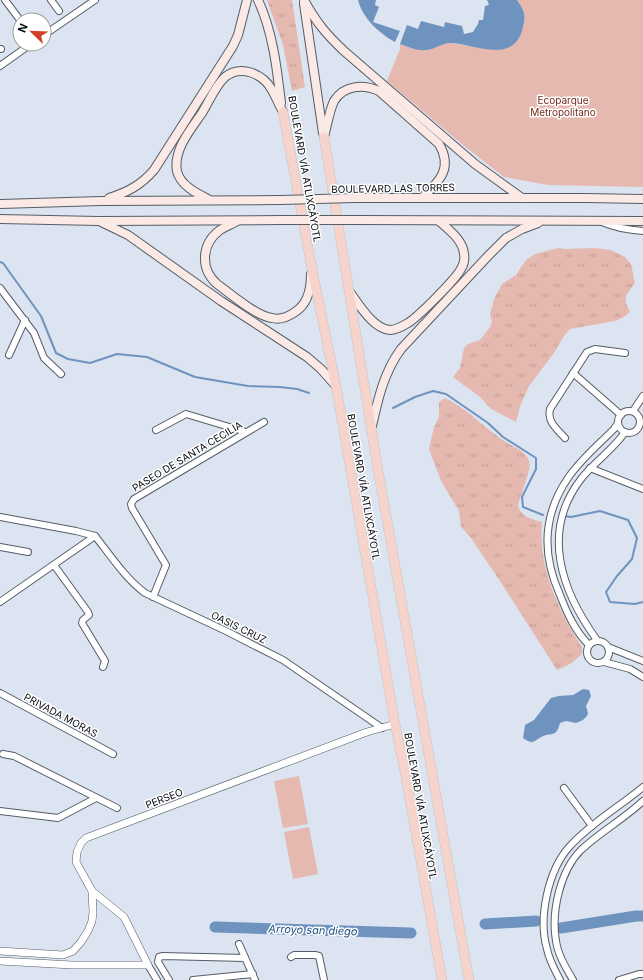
<svg xmlns="http://www.w3.org/2000/svg" width="643" height="980" viewBox="0 0 643 980" font-family="Inter,sans-serif">
  <style>
    .grass { fill: url(#grass-tufts) }
    .green { fill: #e5b9af }
    .water { fill: #6f93bf }
    .lines { fill: none; stroke-linecap: round; stroke-linejoin: round }
    .stream { stroke: #6f93bf; stroke-width: 2 }
    .river { stroke: #6f93bf; stroke-width: 11 }
    .minor-casing { stroke: #555d66; stroke-width: 8 }
    .tertiary-casing { stroke: #555d66; stroke-width: 8 }
    .secondary-casing { stroke: #555d66; stroke-width: 10 }
    .primary-casing { stroke: #c4c5c6; stroke-width: 10 }
    .minor { stroke: #fff; stroke-width: 6 }
    .tertiary { stroke: #fff; stroke-width: 7 }
    .secondary { stroke: #fae9e5; stroke-width: 8 }
    .primary { stroke: #f6d3cb; stroke-width: 9 }
    .secondary-bridge-casing { stroke: #555d66; stroke-width: 10; stroke-linecap: butt }
    .secondary-bridge { stroke: #fae9e5; stroke-width: 8 }
    .labels { text-anchor: middle; stroke-width: 3; stroke-linejoin: round; paint-order: stroke }
    .park-label { font-size: 10px; fill: #73291b; stroke: #fff }
    .street-label { font-size: 10px; fill: #0a0d11; stroke: #fff }
    .water-label { font-size: 11px; font-style: italic; fill: #1b4d86; stroke: #fff }
  </style>
  <defs>
    <pattern id="grass-tufts" width="24" height="20" patternUnits="userSpaceOnUse"><rect width="24" height="20" fill="#e5b9af"/><path d="M3 7l-1-3M5 7V3M7 7l1-3M15 17l-1-3M17 17v-4M19 17l1-3" fill="none" stroke="#c39e96"/></pattern>
  </defs>
  <rect width="100%" height="100%" fill="#dbe4f0"/>
  <g class="grass">
    <path d="M267,0H292L305,87L292,91L283,45Z"/>
    <path d="M558,248L565,249L595,248L611,250L625,257L631,264L635,283C626,296 622,297 630,312L624,317L615,321L570,329L564,336L554,353L529,386L520,406L516,422L491,409L480,397L453,377L460,368L464,348L468,344L480,340L490,327L492,322L490,314L494,299L502,284L516,275L526,260L535,254Z"/>
    <path d="M445,398C466,408 481,425 500,438C508,445 526,450 529,461C532,470 520,495 518,506C521,517 532,519 542,522C538,568 558,609 582,647V653C575,662 567,666 557,670L500,581L471,538L461,527L459,511L441,481L429,449L434,427L439,417V402Z"/>
  </g>
  <g class="green">
    <path d="M517,0H643V187L548,185L504,177L463,145L387,81L400,49V44L414,49L437,47L441,44L453,43L466,46L519,39C525,20 529,17 517,0Z"/>
    <path d="M299,776L308,824L283,828L274,781Z"/>
    <path d="M309,827L318,874L293,879L284,832Z"/>
  </g>
  <g class="water">
    <path d="M358,0H376L375,5L379,7L373,22L400,31L395,42C379,33 363,19 358,0Z"/>
    <path d="M487,0H517C526,13 526,16 522,31C512,63 476,45 452,43C440,43 437,49 426,50C417,51 408,47 400,44L407,25L418,29L421,21L444,27L445,22L462,26L464,34L473,32L478,24L479,20H483L485,6L489,5Z"/>
    <path d="M583,689L589,690L591,696L586,706L588,713L587,716L583,720L576,723L566,721L560,723C559,726 558,730 556,732C553,735 550,734 546,735C535,738 535,747 523,738L525,725L534,720L551,698L559,696L573,695Z"/>
  </g>
  <g class="lines">
    <g class="stream">
      <path d="M0,262L3,263L41,316L56,353L68,359L90,363L117,354L147,357L195,377L248,386L280,387L297,389L309,393"/>
      <path d="M393,408L415,397L433,391L446,394L488,423L503,437L536,458V469L522,497L523,507L543,515"/>
      <path d="M564,516L571,517L600,511L628,520L637,538L632,559L617,576L606,592L610,602L635,604L643,602"/>
    </g>
    <g class="river">
      <path d="M485,924L536,921"/>
      <path d="M215,927L411,933"/>
      <path d="M561,928L636,916H643"/>
    </g>
    <defs>
      <g id="minor">
        <path d="M5,0L20,20"/>
        <path d="M51,0L59,11"/>
        <path d="M44,35L95,0"/>
        <path d="M0,49H1"/>
        <path d="M0,66L31,44"/>
        <path d="M602,222C616,228 628,230 643,231"/>
        <path d="M0,288L34,333L44,358L61,374"/>
        <path d="M9,355L25,320"/>
        <path d="M573,373L621,415"/>
        <circle cx="629" cy="422" r="11"/>
        <path d="M633,411L643,396"/>
        <path d="M156,430L186,414L246,432"/>
        <path d="M565,438C557,429 547,422 550,409L587,352L595,349L625,353"/>
        <path d="M590,468L643,489"/>
        <path d="M0,517L76,531L95,536"/>
        <path d="M95,536C111,556 125,578 145,593L226,631L283,660L382,728"/>
        <path d="M0,547L28,552"/>
        <path d="M54,565L88,612L89,615L83,620L82,623L105,661L103,667"/>
        <path d="M153,597L166,565L132,508L131,504L134,499L264,422"/>
        <path d="M0,602L95,536"/>
        <path d="M597,640C562,592 540,532 581,479C594,462 613,450 625,432"/>
        <circle cx="598" cy="652" r="11"/>
        <path d="M589,645C575,631 567,613 560,595C542,555 542,516 568,478C580,460 598,445 614,429L618,423"/>
        <path d="M608,647L643,661"/>
        <path d="M604,662L630,669L643,677"/>
        <path d="M0,693L113,754"/>
        <path d="M3,754L14,756L117,808"/>
        <path d="M564,788L592,826"/>
        <path d="M0,811L58,818L96,798"/>
        <path d="M239,944L255,980"/>
        <path d="M291,957L294,955H315L319,956L324,980"/>
        <path d="M148,965L157,980"/>
        <path d="M169,980L158,962L159,957L163,956L245,958"/>
        <path d="M193,980L253,974"/>
        <path d="M560,980C555,970 549,960 547,949C538,918 548,870 570,846C591,823 619,807 643,787"/>
        <path d="M573,980C566,968 558,955 556,941C551,912 560,871 581,850C600,832 624,819 643,801"/>
        <path d="M619,980L639,974H643"/>
      </g>
      <g id="tertiary">
        <path d="M0,951L63,955L73,951L81,942L88,931L92,921L93,912L92,891"/>
        <path d="M0,961L72,965H148L124,917L92,891L76,862L77,852L81,843L86,838L367,732L395,724"/>
      </g>
      <g id="secondary">
        <path d="M258,0C273,32 277,69 281,103"/>
        <path d="M304,0C316,22 326,34 344,51L475,164L522,198"/>
        <path d="M304,4L323,133"/>
        <path d="M324,137C327,126 329,112 334,101C344,85 363,84 379,91L439,144C453,168 440,181 423,197"/>
        <path d="M109,198C128,192 141,185 154,170L233,46L238,35L247,0"/>
        <path d="M355,198H586L643,199"/>
        <path d="M208,199C196,193 180,185 177,171C173,150 191,129 202,113C209,102 215,86 225,77C241,64 263,74 272,90C276,97 279,105 283,112"/>
        <path d="M0,204L101,201L280,200"/>
        <path d="M0,219L99,221L282,220"/>
        <path d="M357,220L643,221"/>
        <path d="M99,221L128,235L221,301L307,357L321,369L336,386"/>
        <path d="M237,221C232,224 225,227 220,230C201,244 200,269 217,284C231,294 256,316 272,318C280,320 288,317 295,312C308,304 311,288 311,274"/>
        <path d="M349,291C358,303 373,329 390,330C396,330 403,326 408,323C419,316 455,280 461,269C464,264 465,259 464,254C463,240 449,230 439,221"/>
        <path d="M372,426C378,399 384,372 401,349L488,256L506,238L522,229L538,223"/>
      </g>
      <g id="primary">
        <path d="M283,112L311,264L336,386L395,724L405,772L442,980"/>
        <path d="M324,137L378,470L469,980"/>
      </g>
    </defs>
    <use href="#minor" class="minor-casing"/>
    <use href="#tertiary" class="tertiary-casing"/>
    <use href="#secondary" class="secondary-casing"/>
    <use href="#primary" class="primary-casing"/>
    <use href="#minor" class="minor"/>
    <use href="#tertiary" class="tertiary"/>
    <use href="#secondary" class="secondary"/>
    <use href="#primary" class="primary"/>
    <defs>
      <g id="secondary-bridge">
        <path d="M280,200L355,198"/>
        <path d="M282,220H357"/>
      </g>
    </defs>
    <use href="#secondary-bridge" class="secondary-bridge-casing"/>
    <use href="#secondary-bridge" class="secondary-bridge"/>
  </g>
  <g class="labels">
    <g class="park-label">
      <text x="563" y="104">Ecoparque<tspan x="563" dy="12">Metropolitano</tspan></text>
    </g>
    <g class="street-label">
      <text transform="translate(305 169) rotate(80)" y="4">BOULEVARD VÍA ATLIXCÁYOTL</text>
      <text transform="translate(393 188) rotate(-1)" y="4">BOULEVARD LAS TORRES</text>
      <text transform="translate(187 456) rotate(-31)" y="4">PASEO DE SANTA CECILIA</text>
      <text transform="translate(364 487) rotate(80)" y="4">BOULEVARD VÍA ATLIXCÁYOTL</text>
      <text transform="translate(239 627) rotate(26)" y="4">OASIS CRUZ</text>
      <text transform="translate(61 715) rotate(28)" y="4">PRIVADA MORAS</text>
      <text transform="translate(164 798) rotate(-21)" y="4">PERSEO</text>
      <text transform="translate(421 806) rotate(80)" y="4">BOULEVARD VÍA ATLIXCÁYOTL</text>
    </g>
    <g class="water-label">
      <text transform="translate(313 930) rotate(2)" y="4">Arroyo san diego</text>
    </g>
  </g>
  <g transform="translate(32 32) rotate(293)"><circle r="19" fill="#ffffff" stroke="#9d9ea0"/>
  <path d="M0-3L7 15L0 10L-7 15Z" fill="#cc4127"/>
  <text y="-6" font-size="11" font-weight="bold" text-anchor="middle" fill="#0a0d11">N</text>
  </g>
</svg>
